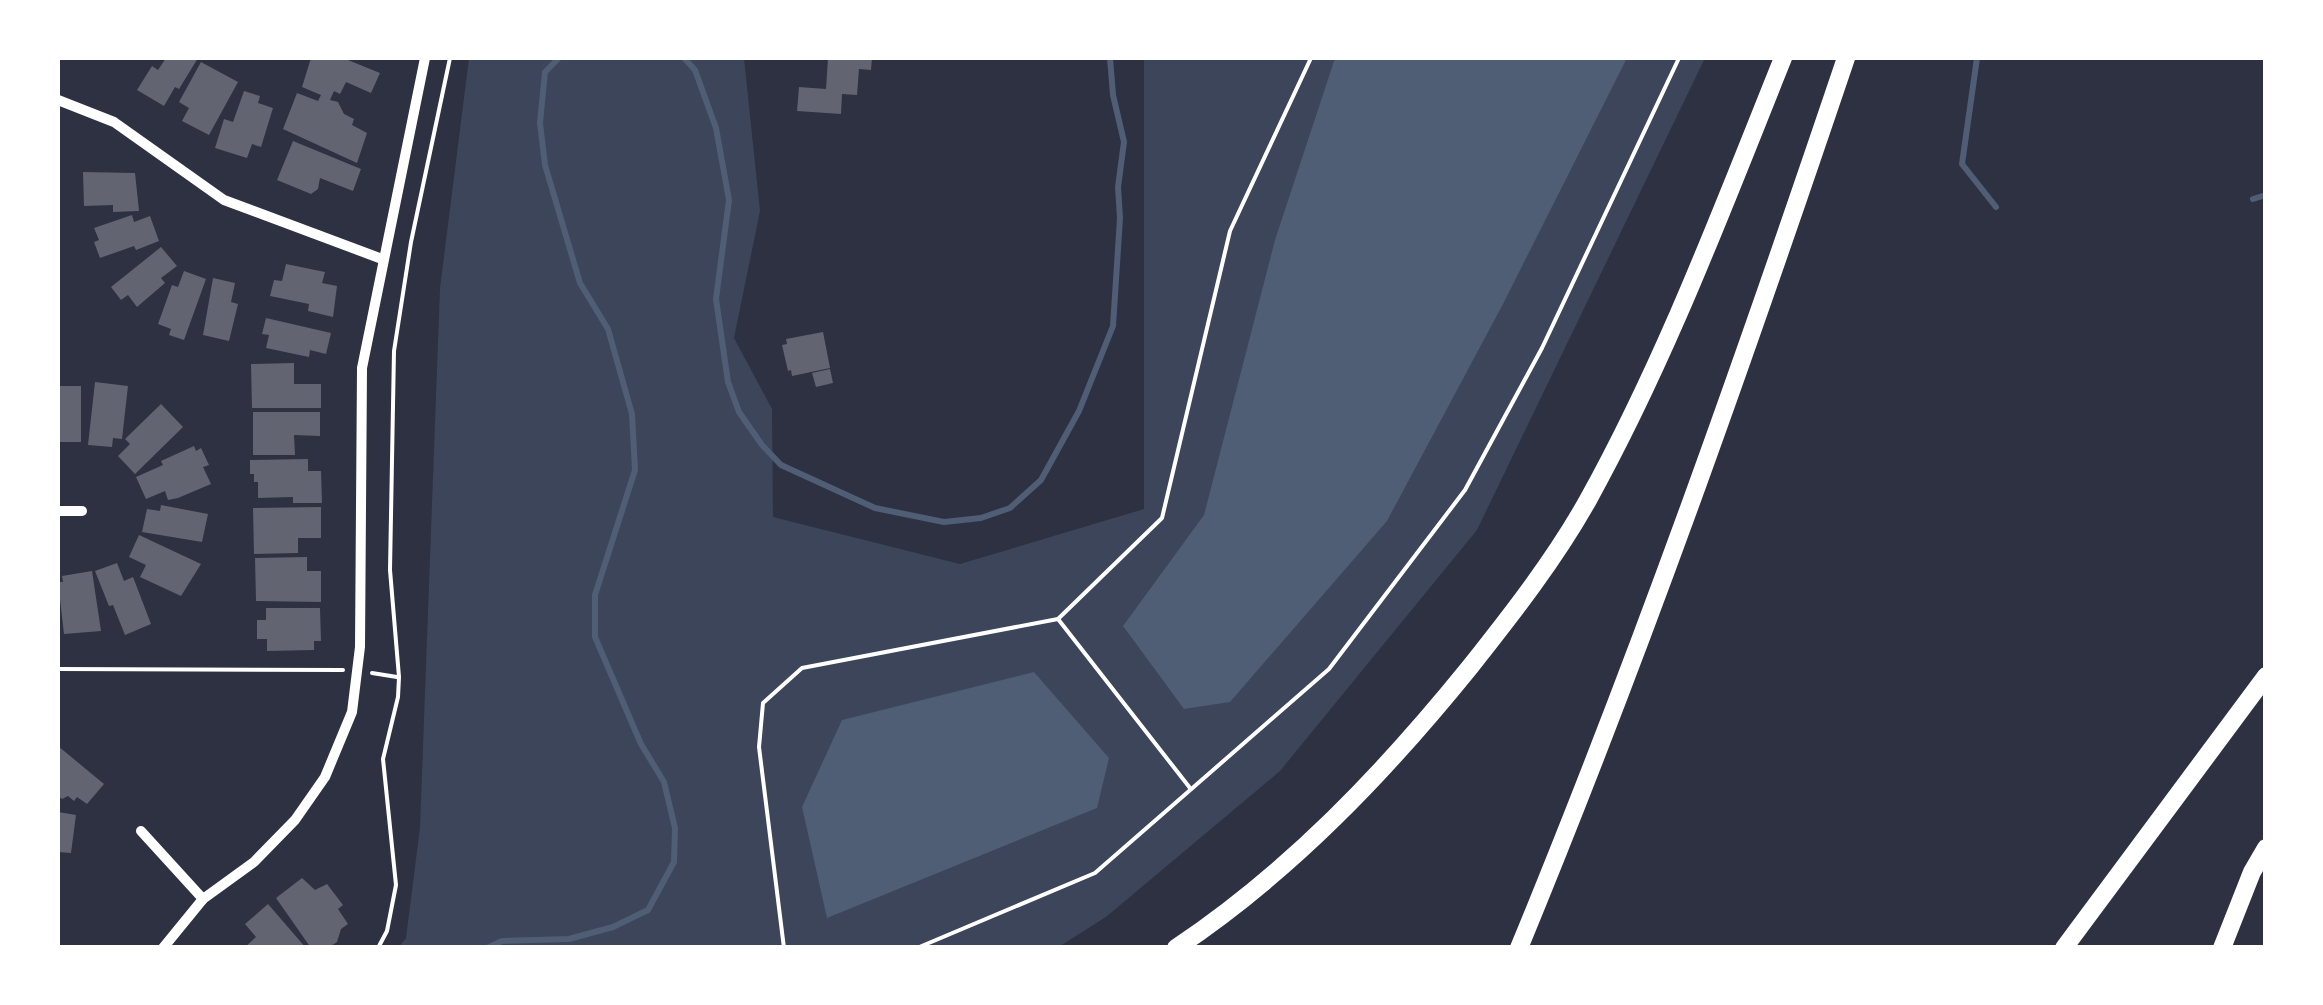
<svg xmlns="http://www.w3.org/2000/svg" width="2323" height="1005" viewBox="0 0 2323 1005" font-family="Merriweather,serif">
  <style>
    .green { fill: #3c4559 }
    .water { fill: #4f5d75 }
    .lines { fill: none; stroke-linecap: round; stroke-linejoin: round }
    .stream { stroke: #4f5d75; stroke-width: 6 }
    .building { fill: #626471 }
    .path { stroke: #fff; stroke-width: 4 }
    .minor { stroke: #fff; stroke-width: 10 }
    .motorway { stroke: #fff; stroke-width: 18 }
  </style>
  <rect width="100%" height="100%" fill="#2d3142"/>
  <path class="green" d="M469,58H744L760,211L734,338L772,409L773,517L960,564L1144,509V58H1705L1477,530L1280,771L1106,917L1057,948H398L406,938L420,827L440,288Z"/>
  <g class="water">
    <path d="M1335,58H1627L1503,304L1387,521L1230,702L1184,709L1123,626L1204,515L1275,240Z"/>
    <path d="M1034,672L1109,758L1097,808L827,918L802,807L842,720Z"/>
  </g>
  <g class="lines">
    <g class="stream">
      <path d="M684,58L695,70L716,128L729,200L716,299L728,382L739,412L762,445L781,465L875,508L944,522L981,518L1010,508L1041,480L1079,411L1113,326L1120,218L1118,187L1124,142L1113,95L1110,58"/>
      <path d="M1977,58L1962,164L1996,207"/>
      <path d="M2253,199L2266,195"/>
      <path d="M487,948L502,941L569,939L613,927L648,910L674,862L675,828L664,782L641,744L595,637V595L635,470L632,414L608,329L580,283L545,165L540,123L545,72L559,58"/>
    </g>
  </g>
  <g class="building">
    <path d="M166,58H198L179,89L175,87L164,106L137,90L152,66L158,70Z"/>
    <path d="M311,58H343L380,73L371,93L346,82L340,94L334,91L330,100L338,102L344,114L354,119L352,125L367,133L357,163L283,129L297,93L318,101L321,95L302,87Z"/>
    <path d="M828,58H872L871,70L859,69L857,95L842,94L841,114L797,111L799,87L826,89Z"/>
    <path d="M201,62L238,82L209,135L182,121L189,108L179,102Z"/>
    <path d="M244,91L260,96L258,103L273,108L261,147L252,144L247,158L215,148L224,119L233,122Z"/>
    <path d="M293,141L361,169L353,191L320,178L318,189L311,194L277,180Z"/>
    <path d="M83,172L135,173L139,211L113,212V205L84,206Z"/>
    <path d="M132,215L134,222L150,216L159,241L136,250L134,246L100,258L94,242L99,240L94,228Z"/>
    <path d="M161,247L177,266L161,278L165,283L137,307L128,295L121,300L111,287Z"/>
    <path d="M286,264L325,272L322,283L337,286L333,317L308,311L309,304L270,296L274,280L282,281Z"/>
    <path d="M184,271L206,279L184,340L169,335L171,329L158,324L172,285L178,287Z"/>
    <path d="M213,278L235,283L231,302L238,304L229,341L203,335Z"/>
    <path d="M266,318L331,333L326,354L310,350L309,357L266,348L269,335L262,334Z"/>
    <path d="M823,332L830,368L792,376L791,370L788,371L782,345L787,344L786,339Z"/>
    <path d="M294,363V384H321V408H252L251,364Z"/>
    <path d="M830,369L833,383L816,387L812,373Z"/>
    <path d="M95,382L128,386L122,439L113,438L112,447L88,445Z"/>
    <rect x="58" y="386" width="23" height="56"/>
    <path d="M161,404L183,427L135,474L118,456L130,444L125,439Z"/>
    <path d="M253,412H320V436L294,435L295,455H253Z"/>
    <path d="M194,446L196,451L201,448L209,465L203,467L211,484L178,498L168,500L165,491L146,499L136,477L163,465L161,461Z"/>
    <path d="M308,459V471H321L322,503H293V497L258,498V482H254V474H250V460Z"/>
    <path d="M161,505L208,514L202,542L142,532L147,509L160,511Z"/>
    <path d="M321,507V538H298V553L254,554L253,508Z"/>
    <path d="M139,535L201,564L181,596L140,577L146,565L129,557Z"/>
    <path d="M307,557V571H321V602L256,601L255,558Z"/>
    <path d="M117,563L124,581L133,577L151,624L125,635L113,605L109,606L95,571Z"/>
    <path d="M92,571L101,631L64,634L58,582H63L62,576Z"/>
    <path d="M266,608H320L321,641H314V650L267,651V639H257V620H266Z"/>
    <path d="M58,746L104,784L87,804L77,797L74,801L68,796L62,799L58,796Z"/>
    <path d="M58,812L76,815L71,853L58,852Z"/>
    <path d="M302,878L315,890L327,884L343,905L338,909L348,924L341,929L337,942L328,948H311L276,898Z"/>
    <path d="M268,904L306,948H244L256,937L245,924Z"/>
  </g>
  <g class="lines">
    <g class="path">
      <path d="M1058,619L1190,788"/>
      <path d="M58,669L343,670"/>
      <path d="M372,673L397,677"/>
      <path d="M378,948L387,931L396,885L383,759L398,697L399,677L390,570L394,351L411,242L450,58"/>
      <path d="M784,948L759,747L763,703L802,668L1058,619L1162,518L1230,231L1311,58"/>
      <path d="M917,948L1095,873L1329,669L1465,490L1542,348L1679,58"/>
    </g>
    <g class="minor">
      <path d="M58,100L114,122L224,200L382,259"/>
      <path d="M58,511H82"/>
      <path d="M141,831L203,899"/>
      <path d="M163,948L203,899L254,862L295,820L325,777L352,712L360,647L362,368L425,58"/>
    </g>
    <g class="motorway">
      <path d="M1176,948C1290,872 1385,772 1470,667C1512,614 1555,559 1588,500C1666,359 1723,207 1783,58"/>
      <path d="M1519,948C1640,655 1745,357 1846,58"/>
      <path d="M2064,948L2266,676"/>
      <path d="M2222,948L2252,872L2266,848"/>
    </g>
  </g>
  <rect width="2323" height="1005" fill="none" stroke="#ffffff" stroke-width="120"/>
</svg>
